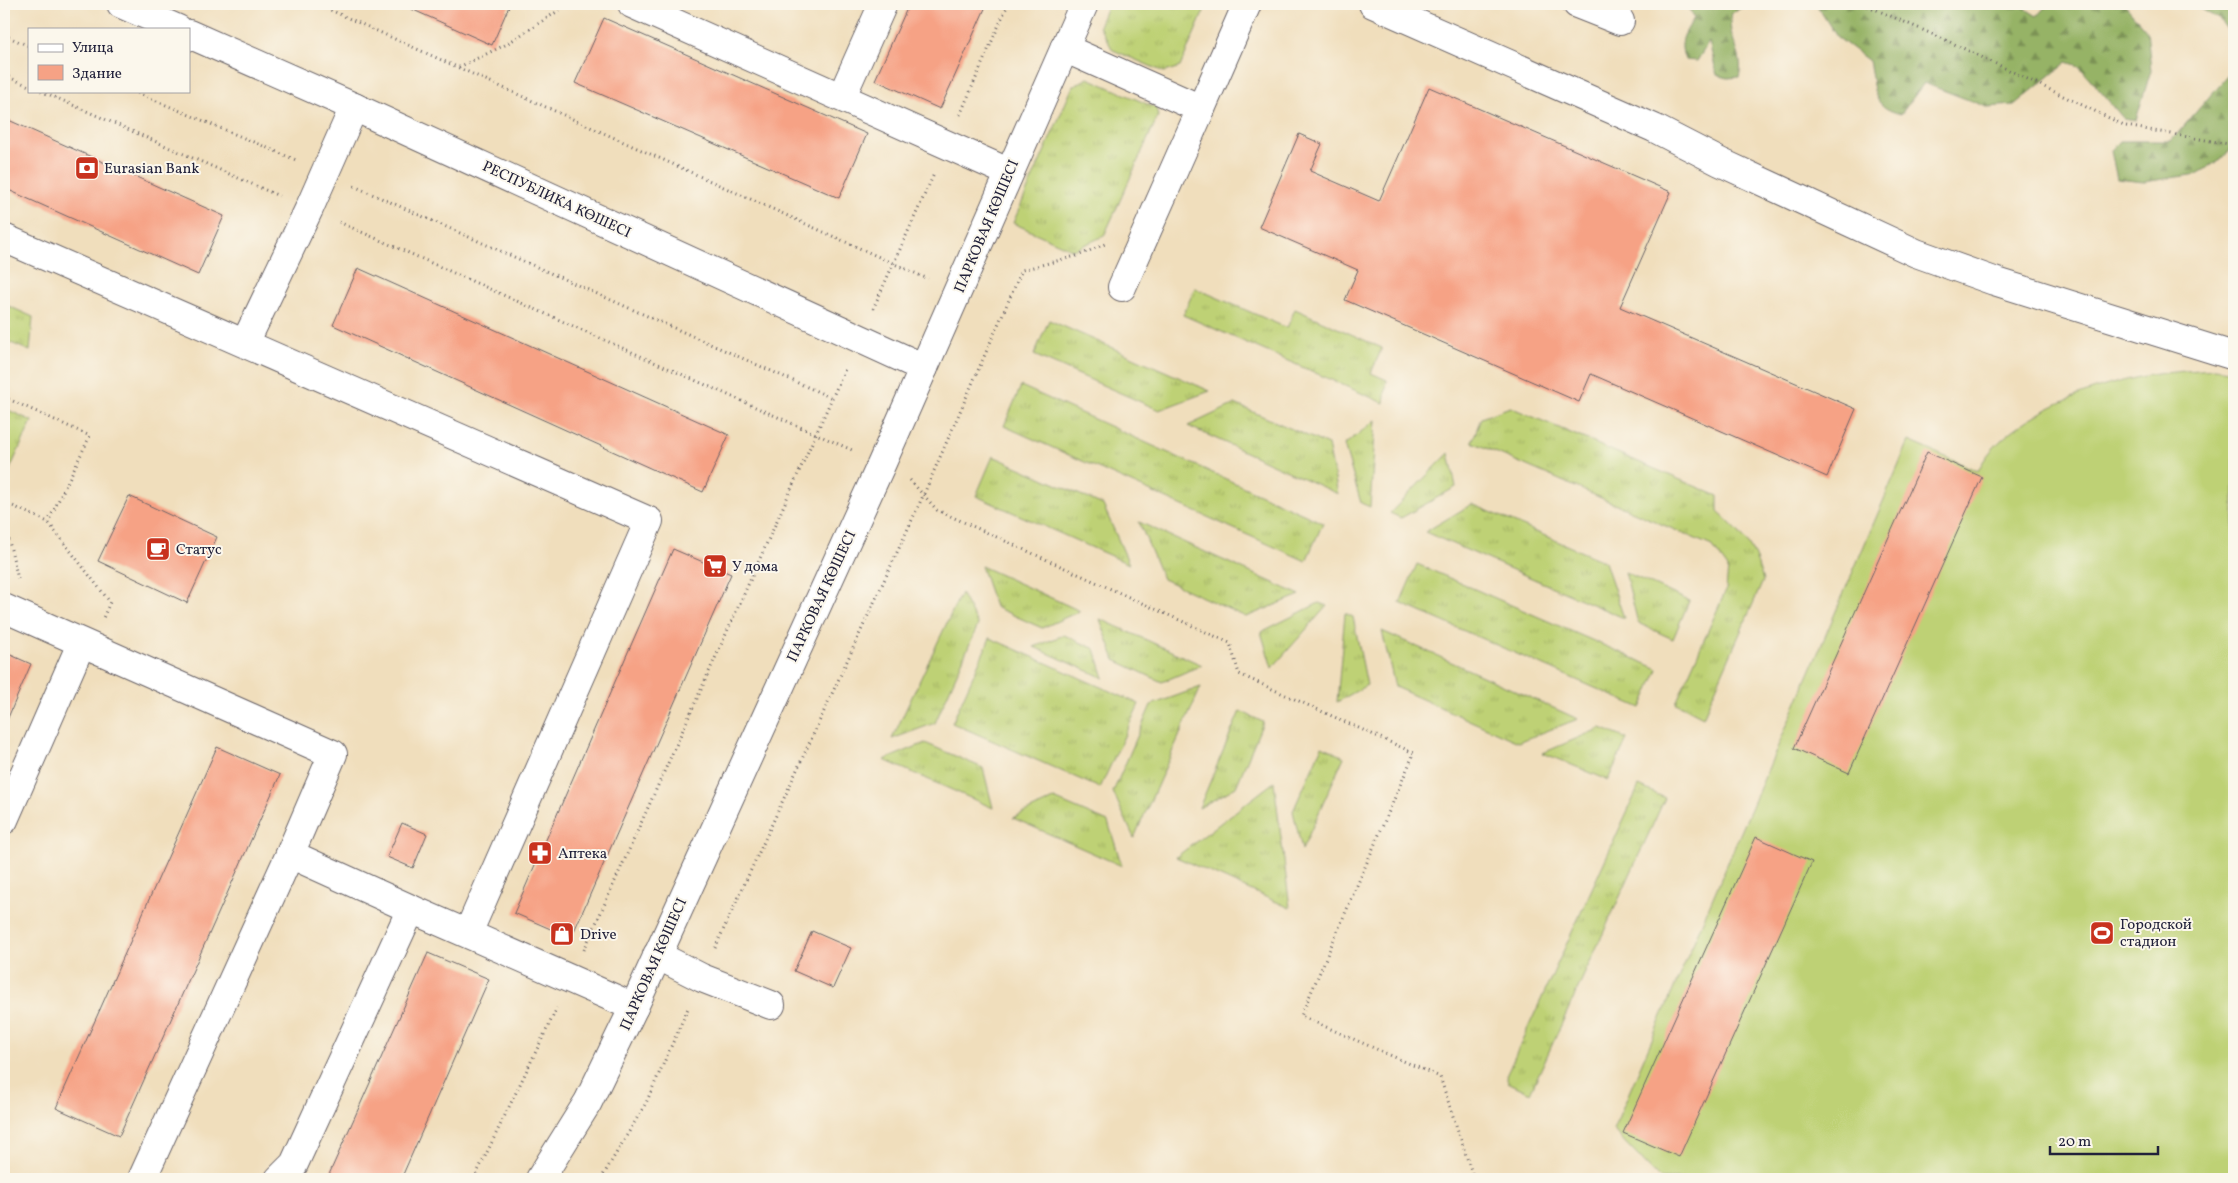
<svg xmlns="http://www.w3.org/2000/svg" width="2238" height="1183" viewBox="0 0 2238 1183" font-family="Vollkorn,serif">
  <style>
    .grass { fill: url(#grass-tufts); stroke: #707a58 }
    .forest { fill: url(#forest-firs); stroke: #5c6a50 }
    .pitch { fill: #bed174; stroke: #707a58 }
    .building { fill: #f6a285 }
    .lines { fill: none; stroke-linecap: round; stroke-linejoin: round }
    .minor-casing { stroke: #6a6468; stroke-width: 30 }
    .path { stroke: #6a6468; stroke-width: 3; stroke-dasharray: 1 4; stroke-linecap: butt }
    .minor { stroke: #fff; stroke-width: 28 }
    .labels { text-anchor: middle; stroke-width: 4; stroke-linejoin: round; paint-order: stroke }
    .poi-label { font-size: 15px; fill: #22223b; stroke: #fbf7ec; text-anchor: start }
    .street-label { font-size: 15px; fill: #22223b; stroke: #fbf7ec }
  </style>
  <defs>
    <pattern id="grass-tufts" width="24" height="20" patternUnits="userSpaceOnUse" patternTransform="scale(1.25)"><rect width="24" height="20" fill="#bed174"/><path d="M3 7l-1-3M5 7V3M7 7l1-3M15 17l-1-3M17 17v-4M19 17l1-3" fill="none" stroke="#a3b365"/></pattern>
    <pattern id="forest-firs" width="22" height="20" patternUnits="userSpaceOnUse" patternTransform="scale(1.25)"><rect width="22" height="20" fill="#96b366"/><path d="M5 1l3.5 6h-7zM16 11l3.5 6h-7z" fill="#7a9155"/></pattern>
  </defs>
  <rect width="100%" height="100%" fill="#fbf7ec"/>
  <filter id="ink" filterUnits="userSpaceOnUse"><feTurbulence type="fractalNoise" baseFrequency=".02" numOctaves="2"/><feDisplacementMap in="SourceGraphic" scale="10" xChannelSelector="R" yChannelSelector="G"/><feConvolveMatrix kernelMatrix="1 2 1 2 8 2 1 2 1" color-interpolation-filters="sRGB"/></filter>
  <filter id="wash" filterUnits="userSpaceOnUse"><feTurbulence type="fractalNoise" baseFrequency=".0096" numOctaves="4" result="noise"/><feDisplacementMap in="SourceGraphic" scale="20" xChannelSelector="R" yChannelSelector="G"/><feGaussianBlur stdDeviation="1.12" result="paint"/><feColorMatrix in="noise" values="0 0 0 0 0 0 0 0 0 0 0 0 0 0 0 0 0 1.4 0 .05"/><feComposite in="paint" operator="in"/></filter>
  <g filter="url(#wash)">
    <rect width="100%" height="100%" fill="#f0debc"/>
    <g class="grass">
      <path d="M1108,4H1207L1180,67L1164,72L1113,50L1099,26Z"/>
      <path d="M1088,78L1156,108L1158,116L1104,236L1073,250L1013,223L1073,86Z"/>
      <path d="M1195,288L1287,328L1295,309L1382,348L1371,373L1387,380L1384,403L1183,315Z"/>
      <path d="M4,304L33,317L30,351L4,340Z"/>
      <path d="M1049,320L1210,391L1159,410L1034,355Z"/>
      <path d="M1021,386L1323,523L1306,561L1004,426Z"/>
      <path d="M1235,404L1328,445L1338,494L1188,426Z"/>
      <path d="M1510,407L1718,496V512C1745,537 1753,545 1763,581L1703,717L1676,703L1726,590L1728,568L1712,546L1472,442L1481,418Z"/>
      <path d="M4,408L32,421L4,482Z"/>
      <path d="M1376,420L1370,507L1361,503L1344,445Z"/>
      <path d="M1449,453L1456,487L1401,518L1390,513Z"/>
      <path d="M993,456L1103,505L1129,564L976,496Z"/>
      <path d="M1472,504L1605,562L1624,618L1425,532Z"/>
      <path d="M1139,522L1300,595L1246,617L1163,579Z"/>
      <path d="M1417,564L1658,669L1641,708L1400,603Z"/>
      <path d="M981,566L1080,611L1042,628L995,607Z"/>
      <path d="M1625,572L1689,601L1673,639L1638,623Z"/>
      <path d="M961,593L978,625L935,723L892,739Z"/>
      <path d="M1319,603L1327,606L1272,668L1261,632Z"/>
      <path d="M1345,613L1353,617L1367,685L1337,702Z"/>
      <path d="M1100,619L1202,665L1162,682L1115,660Z"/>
      <path d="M1382,631L1578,719L1518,742L1395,687Z"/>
      <path d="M1064,635L1095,649L1104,678L1034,647Z"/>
      <path d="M990,638L1139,704L1100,788L952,723Z"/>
      <path d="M1201,687L1134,838L1113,792L1151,705Z"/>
      <path d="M1240,711L1263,722L1236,787L1199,808Z"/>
      <path d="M1601,728L1627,739L1608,780L1543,753Z"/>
      <path d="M925,743L983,768L993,808L884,760Z"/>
      <path d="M1322,746L1344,757L1302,850L1293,811Z"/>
      <path d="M1274,782L1290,908L1176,857Z"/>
      <path d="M1639,786L1665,798L1530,1093L1508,1082L1506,1076Z"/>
      <path d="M1054,799L1108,822L1122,866L1013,818Z"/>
    </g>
    <g class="forest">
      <path d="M1683,4H1748L1732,13C1724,37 1746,52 1739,77L1728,78L1717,75L1709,42L1697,61L1685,60C1678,41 1684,35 1694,18L1689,8Z"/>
      <path d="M1816,4H2018L2037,16L2046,6L2045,4H2124L2147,31L2151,70L2136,120L2123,118L2079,66L2067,62L2014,105L1987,107L1924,83L1901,114C1870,107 1875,88 1869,61L1837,37Z"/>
      <path d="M2193,4H2234V39L2220,20Z"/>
      <path d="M2234,68V145L2221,160L2197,174L2144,182L2117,179L2111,151L2120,141H2171Z"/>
    </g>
    <path class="pitch" d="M2215,369L2234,372V1179H1660L1613,1130L1909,441L1978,471C2003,415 2108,379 2165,373C2182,371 2199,370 2215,369Z"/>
    <g id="blocks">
      <g class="building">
        <path d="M400,4H510L492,45Z"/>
        <path d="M909,4H987L940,109L875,80Z"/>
        <path d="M604,18L867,134L839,198L575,83Z"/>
        <path d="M1429,87L1671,192L1620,307L1856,409L1827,477L1591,374L1579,402L1345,300L1358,270L1259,227L1299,134L1322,144L1310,171L1379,201Z"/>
        <path d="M4,118L224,216L198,275L4,188Z"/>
        <path d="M358,268L729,435L703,492L333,325Z"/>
        <path d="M1927,452L1982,477L1849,773L1794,748Z"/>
        <path d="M129,496L217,537L187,603L98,561Z"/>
        <path d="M673,549L731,574L571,938L514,913Z"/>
        <path d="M4,652L31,664L4,727Z"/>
        <path d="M217,747L280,775L119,1136L56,1108Z"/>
        <path d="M402,823L427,834L413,868L387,857Z"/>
        <path d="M1756,837L1812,862L1679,1157L1623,1133Z"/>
        <path d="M812,931L851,948L833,988L794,971Z"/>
        <path d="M428,953L489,979L401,1179H327Z"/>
      </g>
    </g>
  </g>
  <g filter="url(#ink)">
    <use href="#blocks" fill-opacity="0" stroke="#6a6468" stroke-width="1"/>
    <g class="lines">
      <defs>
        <g id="minor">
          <path d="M121,4L178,29"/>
          <path d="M632,4L1008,172"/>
          <path d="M1373,4L1654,128L1720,162L1916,253L1994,281L2234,356"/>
          <path d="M1577,4L1620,21"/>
          <path d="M189,34L354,107L924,368"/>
          <path d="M1064,48L1201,109L1122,287"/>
          <path d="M842,96L883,4"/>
          <path d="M1201,109L1247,4"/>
          <path d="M4,238L649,521L468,933"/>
          <path d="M245,343L309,209L354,107"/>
          <path d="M4,608L333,754L290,854L411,909L634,1007"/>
          <path d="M4,820L81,644"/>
          <path d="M657,955L702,978L771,1005"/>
          <path d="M142,1179L290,854"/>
          <path d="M279,1179L294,1164L411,909"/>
          <path d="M540,1179L588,1102L634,1007L882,463L1084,4"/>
        </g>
      </defs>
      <use href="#minor" class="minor-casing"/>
      <g class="path">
        <path d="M317,4L928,279"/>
        <path d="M1863,4L1948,41L2126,126L2234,145"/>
        <path d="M4,35L29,46"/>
        <path d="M459,67L505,45L569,4"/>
        <path d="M4,75L29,86"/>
        <path d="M41,91L279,196"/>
        <path d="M133,91L296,160"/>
        <path d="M960,115L1008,4"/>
        <path d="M354,186L832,398"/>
        <path d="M339,222L852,450"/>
        <path d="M873,309L934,174"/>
        <path d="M4,397L90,436L48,522"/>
        <path d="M910,480L937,510L1230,643L1239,674L1414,753L1301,1016L1440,1077L1474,1179"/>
        <path d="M4,502L48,522L110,602L103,618"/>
        <path d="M4,520L18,579"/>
        <path d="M715,948L923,496L1022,270L1080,255L1105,244"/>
        <path d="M584,950L846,367"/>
        <path d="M474,1179L557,1008"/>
        <path d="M601,1179L646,1103L689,1006"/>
      </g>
      <use href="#minor" class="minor"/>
    </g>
  </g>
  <defs>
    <symbol id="bank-square" viewBox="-11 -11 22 22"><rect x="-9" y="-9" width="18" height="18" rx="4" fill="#c8321e" stroke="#fbf7ec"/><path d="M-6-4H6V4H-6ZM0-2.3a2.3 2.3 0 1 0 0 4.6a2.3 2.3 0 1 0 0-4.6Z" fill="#fff"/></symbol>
    <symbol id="cafe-square" viewBox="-11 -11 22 22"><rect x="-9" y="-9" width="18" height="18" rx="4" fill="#c8321e" stroke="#fbf7ec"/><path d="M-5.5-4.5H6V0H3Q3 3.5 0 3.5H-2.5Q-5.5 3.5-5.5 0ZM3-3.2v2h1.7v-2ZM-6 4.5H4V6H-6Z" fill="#fff"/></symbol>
    <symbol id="supermarket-square" viewBox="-11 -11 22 22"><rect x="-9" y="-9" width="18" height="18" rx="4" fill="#c8321e" stroke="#fbf7ec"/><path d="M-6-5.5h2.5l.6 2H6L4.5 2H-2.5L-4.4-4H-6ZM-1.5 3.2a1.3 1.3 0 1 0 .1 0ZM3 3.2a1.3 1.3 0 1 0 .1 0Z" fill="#fff"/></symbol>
    <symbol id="pharmacy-square" viewBox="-11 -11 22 22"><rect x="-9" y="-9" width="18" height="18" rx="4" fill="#c8321e" stroke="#fbf7ec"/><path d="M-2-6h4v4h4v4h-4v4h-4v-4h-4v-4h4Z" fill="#fff"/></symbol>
    <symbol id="stadium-square" viewBox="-11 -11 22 22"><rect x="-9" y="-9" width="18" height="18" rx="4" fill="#c8321e" stroke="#fbf7ec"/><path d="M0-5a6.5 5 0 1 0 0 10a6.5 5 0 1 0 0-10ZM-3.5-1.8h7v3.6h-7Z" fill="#fff"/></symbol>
    <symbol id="shop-square" viewBox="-11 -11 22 22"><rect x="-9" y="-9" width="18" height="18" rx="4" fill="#c8321e" stroke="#fbf7ec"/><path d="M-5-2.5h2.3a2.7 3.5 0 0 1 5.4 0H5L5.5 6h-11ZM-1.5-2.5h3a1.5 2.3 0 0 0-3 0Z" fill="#fff"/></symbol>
  </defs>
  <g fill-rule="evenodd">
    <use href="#bank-square" x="73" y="154" width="28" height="28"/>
    <use href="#cafe-square" x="144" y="535" width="28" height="28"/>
    <use href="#supermarket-square" x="701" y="552" width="28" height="28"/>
    <use href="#pharmacy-square" x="526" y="839" width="28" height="28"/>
    <use href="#stadium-square" x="2088" y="919" width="28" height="28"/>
    <use href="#shop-square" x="548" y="920" width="28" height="28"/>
  </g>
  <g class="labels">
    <g class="poi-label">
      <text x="104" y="173">Eurasian Bank</text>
      <text x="176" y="554">Статус</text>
      <text x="732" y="571">У дома</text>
      <text x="558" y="858">Аптека</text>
      <text x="2120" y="929">Городской<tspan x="2120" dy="17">стадион</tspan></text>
      <text x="580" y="939">Drive</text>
    </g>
    <g class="street-label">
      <text transform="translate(557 199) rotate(25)" y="5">РЕСПУБЛИКА КӨШЕСІ</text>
      <text transform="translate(986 226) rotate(-67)" y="5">ПАРКОВАЯ КӨШЕСІ</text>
      <text transform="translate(821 596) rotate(-65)" y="5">ПАРКОВАЯ КӨШЕСІ</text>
      <text transform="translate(653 964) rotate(-66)" y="5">ПАРКОВАЯ КӨШЕСІ</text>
    </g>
  </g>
  <rect width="2238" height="1183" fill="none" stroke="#fbf7ec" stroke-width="20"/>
  <rect x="28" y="28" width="162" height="65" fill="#fbf7ec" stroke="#a4a2a5"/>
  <rect x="38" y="44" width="25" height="8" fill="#ffffff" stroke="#a4a2a5"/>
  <text x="72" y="52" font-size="15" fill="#22223b">Улица</text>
  <rect x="38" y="65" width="25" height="15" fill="#f6a285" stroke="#a4a2a5"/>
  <text x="72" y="78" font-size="15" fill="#22223b">Здание</text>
  <path d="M2050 1146v8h108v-8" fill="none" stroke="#22223b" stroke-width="2.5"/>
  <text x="2058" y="1146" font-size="15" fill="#22223b" stroke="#fbf7ec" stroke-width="4" paint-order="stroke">20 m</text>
</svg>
